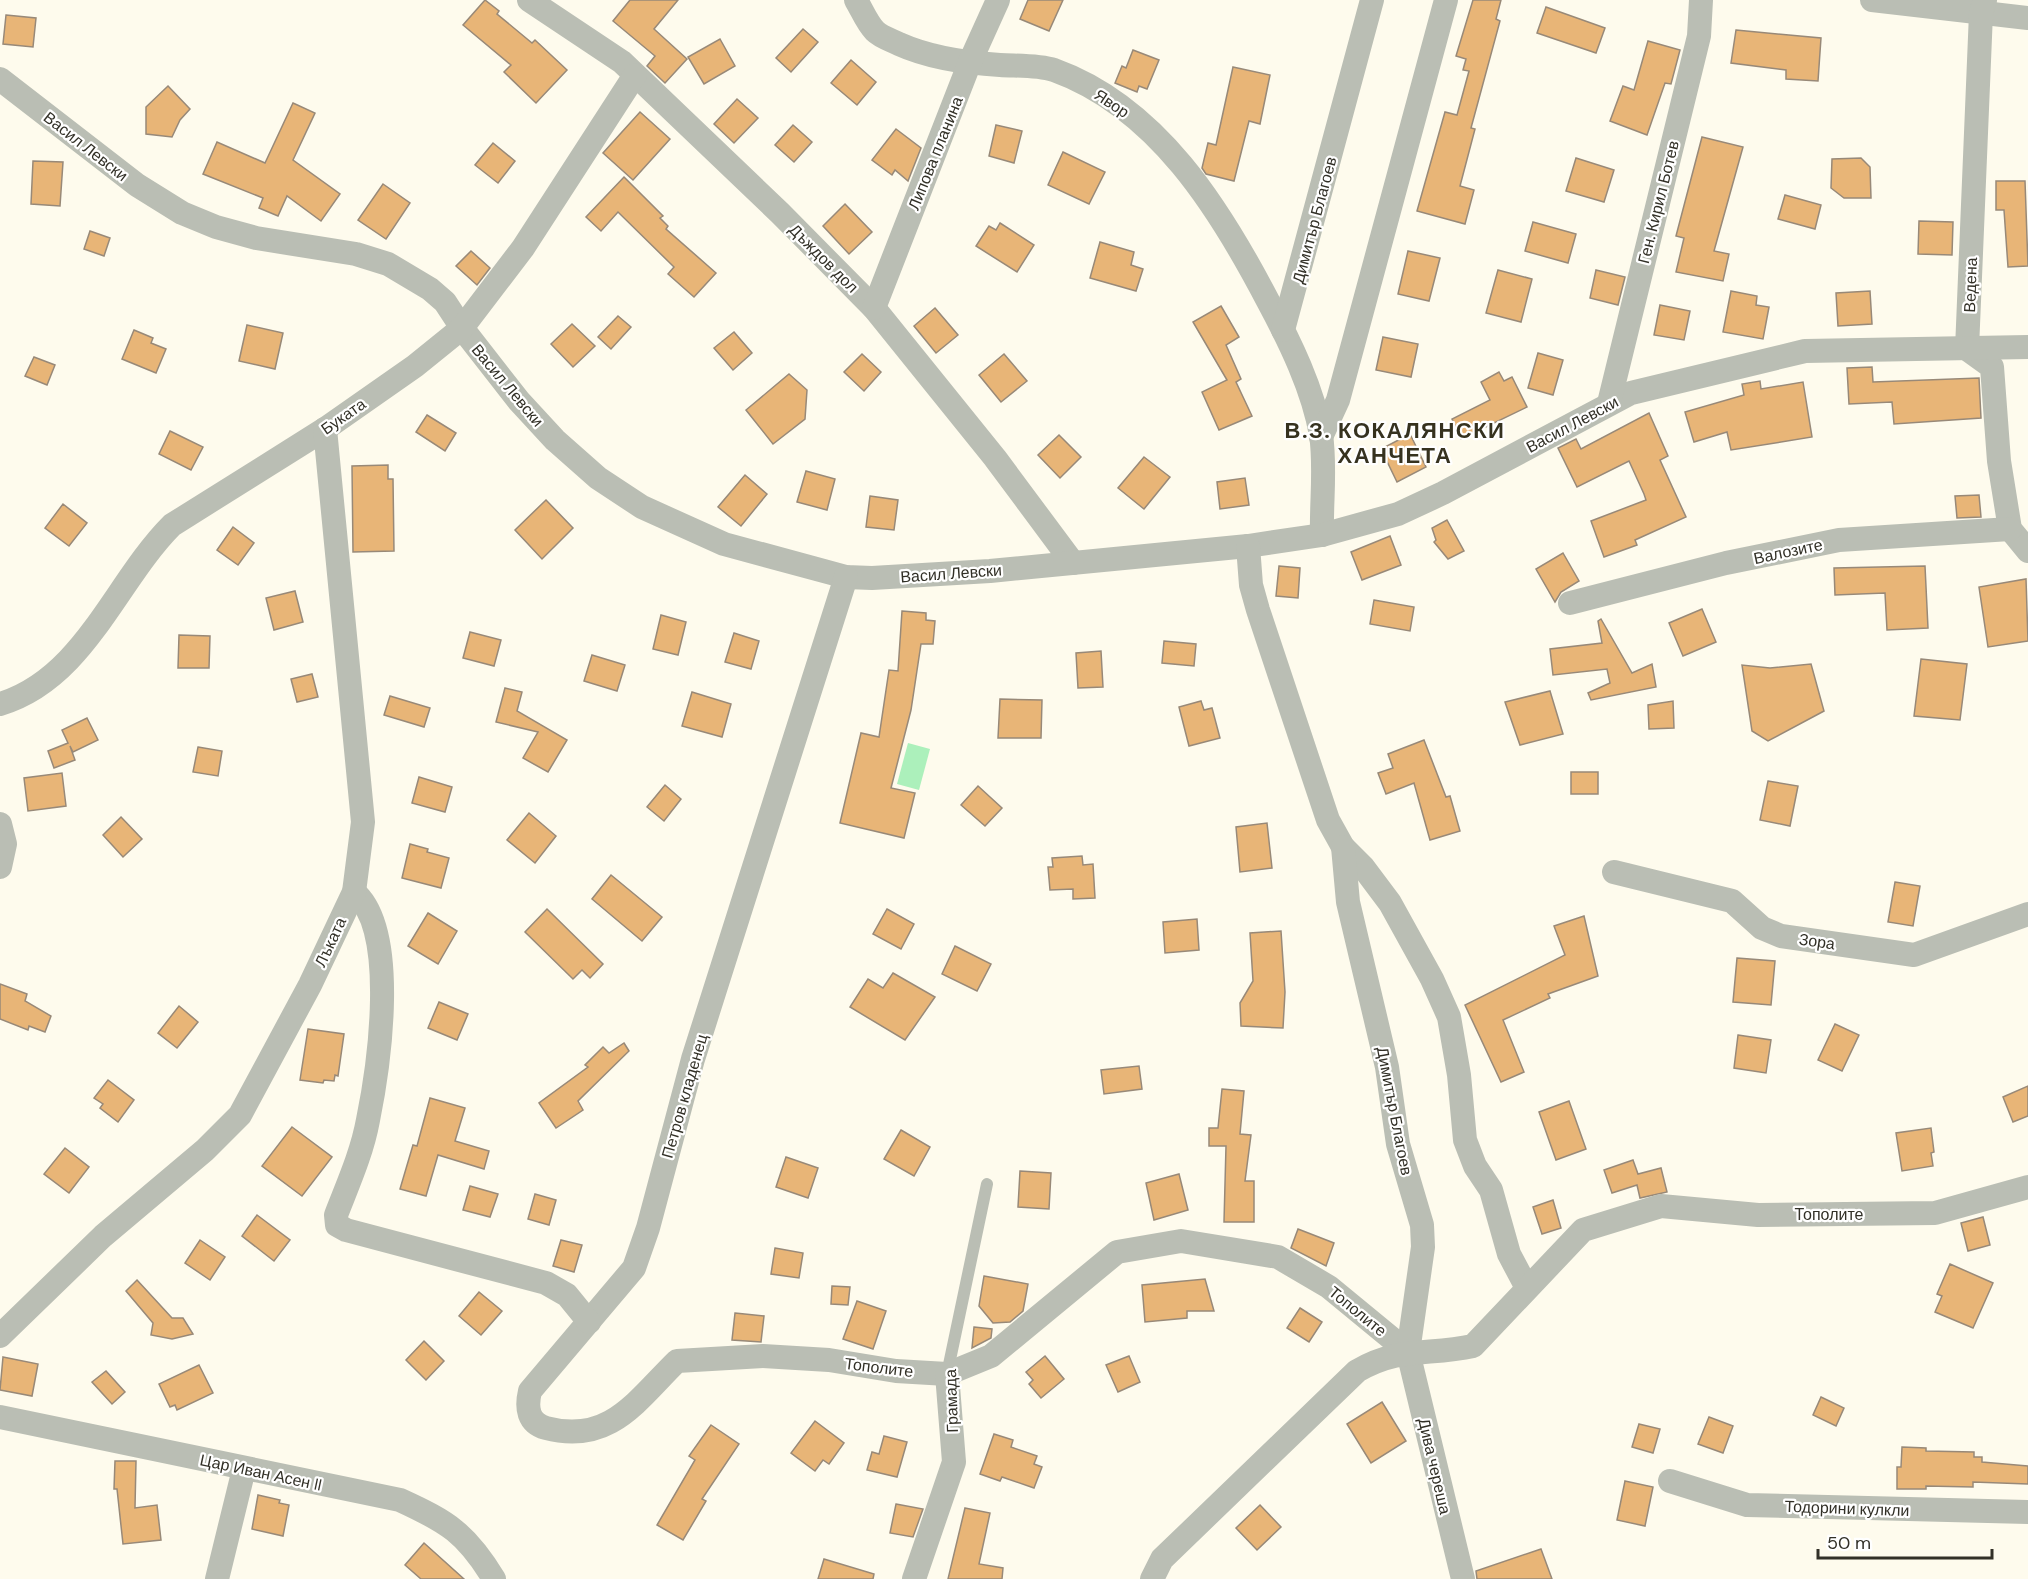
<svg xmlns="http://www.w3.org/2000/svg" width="2028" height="1579" viewBox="0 0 2028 1579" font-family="'DM Sans',sans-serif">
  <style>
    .water { fill: #acf0bb }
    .building { fill: #e8b577; stroke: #988978; stroke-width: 1.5 }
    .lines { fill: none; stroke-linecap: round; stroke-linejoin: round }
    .service { stroke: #babeb4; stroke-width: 12 }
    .minor { stroke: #babeb4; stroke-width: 24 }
    .labels { text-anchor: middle; stroke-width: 4.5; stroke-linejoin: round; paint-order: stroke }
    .street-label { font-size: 16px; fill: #323027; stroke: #fff }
    .district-label { font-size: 22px; font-weight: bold; letter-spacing: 1.5px; fill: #36321f; stroke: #fff }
  </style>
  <rect width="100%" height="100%" fill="#fefbed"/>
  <path class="water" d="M908,743L930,749L919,790L897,784Z"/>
  <g class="building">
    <path d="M485,0L499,11L497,14L532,43L535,40L567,70L536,103L504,72L511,65L463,25Z"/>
    <path d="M630,0H678L654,29L687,59L665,83L647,66L655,56L613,21Z"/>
    <path d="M1028,0H1063L1049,31L1020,19Z"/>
    <path d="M1473,0H1501L1496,19L1500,21L1471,128L1475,129L1460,186L1474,190L1465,224L1417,211L1445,112L1457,115L1469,71L1463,70L1466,59L1456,56Z"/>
    <path d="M1546,7L1605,28L1596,53L1537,33Z"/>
    <path d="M6,15L36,18L33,47L3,44Z"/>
    <path d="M803,29L818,42L791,72L776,58Z"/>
    <path d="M1736,30L1821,38L1818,81L1786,79V70L1731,63Z"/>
    <path d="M720,39L735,66L704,84L688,57Z"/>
    <path d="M1648,41L1680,50L1671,84L1665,83L1647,135L1610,121L1623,86L1634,90Z"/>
    <path d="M1133,50L1159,60L1147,89L1139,86L1137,92L1115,83L1122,66L1126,68Z"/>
    <path d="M851,60L876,82L857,105L831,83Z"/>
    <path d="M1233,67L1270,75L1260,124L1249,121L1234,181L1206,174L1202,168L1208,143L1216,145Z"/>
    <path d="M168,86L190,109L180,120L172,137L146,134V107Z"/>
    <path d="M737,99L758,118L734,143L714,124Z"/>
    <path d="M293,103L315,113L293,160L340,194L321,221L287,196L278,216L259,208L263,198L203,174L217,142L265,163Z"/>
    <path d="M640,112L670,139L633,180L603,153Z"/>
    <path d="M793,125L812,142L794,162L775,145Z"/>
    <path d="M996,125L1022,131L1014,163L989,156Z"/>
    <path d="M896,129L921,148L908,181L895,170L892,175L872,160Z"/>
    <path d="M1702,137L1743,147L1714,251L1729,254L1723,281L1676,272L1684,238L1676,236Z"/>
    <path d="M493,143L515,161L498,183L475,165Z"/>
    <path d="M1063,152L1105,172L1089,204L1048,185Z"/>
    <path d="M1576,158L1614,170L1604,202L1566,191Z"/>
    <path d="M1861,158L1870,167L1871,198H1844L1831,188L1832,159Z"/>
    <path d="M33,161L63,162L60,206L31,204Z"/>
    <path d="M624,177L663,216L660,218L668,226L666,229L716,273L694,297L668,274L674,267L618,212L601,231L586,217Z"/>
    <path d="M1996,181H2025L2028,266L2008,267L2004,210H1996Z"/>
    <path d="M383,184L410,203L386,239L358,220Z"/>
    <path d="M1785,195L1821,205L1815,229L1778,219Z"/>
    <path d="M845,204L872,232L849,254L823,226Z"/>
    <path d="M1919,221L1953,222L1952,255L1918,254Z"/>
    <path d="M1533,222L1576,234L1568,263L1525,251Z"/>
    <path d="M1000,223L1034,245L1017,272L976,246L989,226L996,230Z"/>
    <path d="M90,231L110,238L104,256L84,249Z"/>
    <path d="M1100,242L1134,252L1131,265L1143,269L1136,291L1090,278Z"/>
    <path d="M471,251L490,268L477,285L456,266Z"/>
    <path d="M1408,251L1440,258L1429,301L1398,294Z"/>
    <path d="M1498,270L1532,279L1521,322L1486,313Z"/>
    <path d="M1596,270L1625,277L1618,305L1590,298Z"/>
    <path d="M1731,291L1757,296L1756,305L1769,307L1763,339L1723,332Z"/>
    <path d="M1870,291L1872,324L1838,326L1836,293Z"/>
    <path d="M1660,305L1690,311L1684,340L1654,335Z"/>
    <path d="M1221,306L1239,337L1226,345L1241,379L1236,382L1252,416L1219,430L1202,392L1227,380L1193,322Z"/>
    <path d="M935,308L958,335L936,353L914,326Z"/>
    <path d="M618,316L631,327L611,349L598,337Z"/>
    <path d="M572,324L595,346L573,367L551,344Z"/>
    <path d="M247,325L283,333L275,369L239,361Z"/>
    <path d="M134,330L153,338L151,343L166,349L156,373L122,359Z"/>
    <path d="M734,332L752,353L733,370L714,348Z"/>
    <path d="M1383,337L1418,344L1411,377L1376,370Z"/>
    <path d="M1538,353L1563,360L1553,395L1528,388Z"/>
    <path d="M862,354L881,372L864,391L844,372Z"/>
    <path d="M1004,354L1027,381L1001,402L979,375Z"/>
    <path d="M34,357L55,365L47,385L25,376Z"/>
    <path d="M1872,367L1873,382L1979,378L1981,418L1894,424L1892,402L1849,404L1847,368Z"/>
    <path d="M1499,372L1504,381L1512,377L1527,407L1461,439L1452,419L1490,400L1481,382Z"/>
    <path d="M789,374L807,390L805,419L773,444L746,410Z"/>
    <path d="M1760,381L1761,389L1803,382L1812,437L1731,450L1727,432L1694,442L1685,412L1744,395L1742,384Z"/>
    <path d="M1649,413L1668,456L1660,460L1686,517L1635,540L1637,545L1604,557L1591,521L1646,500L1644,494L1629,461L1577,487L1558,448L1576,439L1581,449Z"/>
    <path d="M427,415L456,433L445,451L416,432Z"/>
    <path d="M170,431L203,447L191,470L159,454Z"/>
    <path d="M1410,434L1426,467L1397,482L1381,449Z"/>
    <path d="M1059,435L1081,457L1060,478L1038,455Z"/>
    <path d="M1144,457L1170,477L1144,509L1118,488Z"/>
    <path d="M388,465V479H393L394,551L353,552L352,466Z"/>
    <path d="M806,471L835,479L827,510L797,502Z"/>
    <path d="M745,475L767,494L741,526L718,507Z"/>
    <path d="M1245,478L1249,505L1220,509L1217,482Z"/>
    <path d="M1979,495L1981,517L1957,518L1955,496Z"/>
    <path d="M870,496L898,500L894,530L866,527Z"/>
    <path d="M546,500L573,528L542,559L515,530Z"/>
    <path d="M63,504L87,523L69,546L45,528Z"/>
    <path d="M1447,520L1464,551L1448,559L1434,542L1436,540L1432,528Z"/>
    <path d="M233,527L254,543L238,565L217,550Z"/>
    <path d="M1390,536L1401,565L1362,580L1351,552Z"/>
    <path d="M1563,553L1579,581L1561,592L1555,602L1536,569Z"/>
    <path d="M1279,566L1300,568L1298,598L1276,596Z"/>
    <path d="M1925,566L1928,628L1887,630L1885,593L1835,595L1834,568Z"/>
    <path d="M2026,579L2028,641L1988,647L1979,587Z"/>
    <path d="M295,591L303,622L274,630L266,598Z"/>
    <path d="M1374,600L1414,607L1410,631L1370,624Z"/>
    <path d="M1702,609L1716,642L1683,656L1669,623Z"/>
    <path d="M902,611L926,613V620L935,621L933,644H921L911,710L891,788L915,793L904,838L840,823L861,733L879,737L889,670L898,671Z"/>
    <path d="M661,615L686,622L678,655L653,649Z"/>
    <path d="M1601,619L1632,673L1652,664L1656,687L1591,700L1588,693L1610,683L1607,669L1553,675L1550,649L1602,643L1598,621Z"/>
    <path d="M470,632L501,640L494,666L463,658Z"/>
    <path d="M734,633L759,641L751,669L725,662Z"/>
    <path d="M179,635L210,636L209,668H178Z"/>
    <path d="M1164,641L1196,644L1194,666L1162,663Z"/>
    <path d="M1101,651L1103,687L1078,688L1076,653Z"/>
    <path d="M592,655L625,665L617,691L584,681Z"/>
    <path d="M1921,659L1967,664L1960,720L1914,716Z"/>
    <path d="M1811,664L1824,711L1768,741L1752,731L1742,665L1770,668Z"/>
    <path d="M312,674L318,697L297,702L291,679Z"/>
    <path d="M505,688L522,692L517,711L567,740L548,772L523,758L538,732L496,722Z"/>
    <path d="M1550,691L1563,734L1520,745L1505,702Z"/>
    <path d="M692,692L731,704L722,737L682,726Z"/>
    <path d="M390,696L430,708L424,727L384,715Z"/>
    <path d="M1000,699L1042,700L1041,738H998Z"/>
    <path d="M1201,701L1204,710L1212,708L1220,738L1189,746L1179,707Z"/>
    <path d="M1673,701L1674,728L1649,729L1648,705Z"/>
    <path d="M87,718L98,740L73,752L70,746L75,760L54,768L48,751L68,743L62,730Z"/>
    <path d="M1424,740L1446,797L1450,796L1460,831L1430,840L1414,783L1386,794L1378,773L1393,768L1388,754Z"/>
    <path d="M198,747L222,751L218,776L193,772Z"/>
    <rect x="1571" y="772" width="27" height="22"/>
    <path d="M62,773L66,806L28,811L24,778Z"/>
    <path d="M419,777L452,787L445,812L412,803Z"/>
    <path d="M1768,781L1798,786L1790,826L1760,820Z"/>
    <path d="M665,785L681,799L664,821L647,807Z"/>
    <path d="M978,786L1002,808L985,826L961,805Z"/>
    <path d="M529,813L556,836L535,863L507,840Z"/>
    <path d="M121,817L142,839L123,857L103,835Z"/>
    <path d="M1267,823L1272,868L1240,872L1236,827Z"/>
    <path d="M410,844L428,849L427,852L449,858L441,888L402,878Z"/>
    <path d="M1082,856L1083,865L1093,864L1095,898L1073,899V889L1050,890L1048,867H1053L1052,858Z"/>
    <path d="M611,875L662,917L642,941L592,899Z"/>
    <path d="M1895,882L1920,886L1913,926L1888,922Z"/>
    <path d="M547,909L603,964L590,978L582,970L573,979L525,932Z"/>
    <path d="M887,909L914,924L901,949L873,934Z"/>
    <path d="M428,913L457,931L438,964L408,946Z"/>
    <path d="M1584,916L1598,976L1548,994L1550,998L1503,1020L1524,1072L1501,1082L1465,1005L1565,955L1554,926Z"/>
    <path d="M1197,919L1199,950L1165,953L1163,922Z"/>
    <path d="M1281,931L1285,992L1283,1028L1241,1026L1240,1003L1253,981L1250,933Z"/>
    <path d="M955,946L991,964L977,991L942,974Z"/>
    <path d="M1737,958L1775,961L1771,1005L1733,1002Z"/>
    <path d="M893,973L935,997L905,1040L850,1007L868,979L883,988Z"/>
    <path d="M0,984L27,994L25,1001L51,1016L45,1032L29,1026L28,1030L0,1019Z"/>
    <path d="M439,1002L468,1014L457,1040L428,1028Z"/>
    <path d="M179,1006L198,1022L177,1048L158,1033Z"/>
    <path d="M1835,1024L1859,1035L1842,1071L1818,1060Z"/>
    <path d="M308,1029L344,1034L338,1076L335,1075L334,1081L324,1080L323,1083L300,1080Z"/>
    <path d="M1738,1035L1771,1040L1766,1073L1734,1068Z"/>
    <path d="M624,1043L629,1051L578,1101L583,1110L556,1128L539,1103L588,1067L585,1065L603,1047L609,1053Z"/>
    <path d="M1139,1066L1142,1089L1104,1094L1101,1070Z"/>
    <path d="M108,1080L134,1100L118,1122L100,1108L103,1104L94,1098Z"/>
    <path d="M2028,1086V1116L2013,1122L2003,1097Z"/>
    <path d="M1222,1089L1244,1091L1240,1134L1251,1135L1245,1181H1254V1222H1224L1226,1146H1209V1128H1218Z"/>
    <path d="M430,1098L465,1108L455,1141L489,1151L484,1169L438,1155L426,1196L400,1189L413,1145L417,1146Z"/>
    <path d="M1569,1101L1586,1149L1556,1160L1539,1112Z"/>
    <path d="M292,1127L332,1157L302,1196L262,1166Z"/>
    <path d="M1931,1128L1934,1152L1931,1153L1933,1166L1902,1171L1896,1133Z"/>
    <path d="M901,1130L930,1147L914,1176L884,1159Z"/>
    <path d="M65,1148L89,1167L69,1193L44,1174Z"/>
    <path d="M786,1157L818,1168L808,1198L776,1187Z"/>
    <path d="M1633,1160L1638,1174L1661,1168L1667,1192L1640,1198L1637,1185L1612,1193L1604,1170Z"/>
    <path d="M1020,1171L1051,1173L1049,1209L1018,1207Z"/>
    <path d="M1179,1174L1188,1210L1154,1220L1146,1183Z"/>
    <path d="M470,1186L498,1194L490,1217L463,1210Z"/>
    <path d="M535,1194L556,1200L549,1225L528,1219Z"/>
    <path d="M1553,1200L1561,1228L1542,1234L1533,1207Z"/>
    <path d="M257,1215L290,1240L274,1261L242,1236Z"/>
    <path d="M1983,1217L1990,1245L1968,1251L1961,1223Z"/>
    <path d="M1298,1229L1334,1243L1326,1266L1291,1248Z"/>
    <path d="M200,1240L225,1257L210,1280L185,1263Z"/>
    <path d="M561,1240L582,1245L574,1272L553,1266Z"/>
    <path d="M775,1248L803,1253L799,1278L771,1274Z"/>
    <path d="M1950,1264L1993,1283L1973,1328L1935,1312L1942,1296L1937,1294Z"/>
    <path d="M984,1276L1028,1284L1023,1311L1010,1322L993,1323L979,1306Z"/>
    <path d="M1205,1279L1214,1311H1187V1318L1145,1322L1142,1285Z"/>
    <path d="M137,1280L172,1318H183L193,1334L172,1339L151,1335L153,1323L126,1291Z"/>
    <path d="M832,1286L850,1287L848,1305L831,1304Z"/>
    <path d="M479,1292L502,1311L481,1335L459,1316Z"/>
    <path d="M857,1301L886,1311L873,1349L843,1339Z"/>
    <path d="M1300,1308L1322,1322L1309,1342L1287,1328Z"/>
    <path d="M735,1313L764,1316L761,1342L732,1340Z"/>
    <path d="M974,1327L992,1329L991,1338L972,1348Z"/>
    <path d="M424,1341L444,1361L426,1380L406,1360Z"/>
    <path d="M1045,1356L1064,1379L1041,1398L1029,1384L1033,1380L1026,1372Z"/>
    <path d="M1129,1356L1140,1382L1118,1392L1106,1365Z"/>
    <path d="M3,1357L38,1364L32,1396L0,1390Z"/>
    <path d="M199,1365L213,1393L177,1410L175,1405L170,1407L159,1384Z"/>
    <path d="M106,1371L125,1392L112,1404L92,1382Z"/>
    <path d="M1821,1397L1844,1408L1836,1426L1813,1415Z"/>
    <path d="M1382,1402L1406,1441L1371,1463L1347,1424Z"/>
    <path d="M1709,1417L1733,1426L1723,1453L1698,1444Z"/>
    <path d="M815,1421L844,1443L829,1464L823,1460L815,1471L791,1453Z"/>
    <path d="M1639,1424L1660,1429L1653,1453L1632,1447Z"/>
    <path d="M711,1425L739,1444L702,1499L706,1501L683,1540L657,1525L695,1460L689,1456Z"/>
    <path d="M994,1434L1013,1440L1011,1447L1037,1456L1034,1464L1042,1467L1034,1488L1002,1477L1000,1481L980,1474Z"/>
    <path d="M884,1436L907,1442L897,1477L867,1470L872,1452L879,1454Z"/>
    <path d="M1902,1447L1926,1448V1451L1974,1452V1457H1982V1462L2028,1466V1484L1973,1482V1487L1926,1486V1489H1897V1467H1901Z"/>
    <path d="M115,1461H136L135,1508L157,1505L161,1540L123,1544L117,1489H114Z"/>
    <path d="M1625,1481L1653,1487L1645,1526L1617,1520Z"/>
    <path d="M258,1495L280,1500L279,1503L289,1505L283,1536L252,1529Z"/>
    <path d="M896,1504L923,1509L913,1537L890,1533Z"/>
    <path d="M1260,1505L1281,1527L1257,1550L1236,1528Z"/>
    <path d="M965,1508L990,1513L979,1564L1003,1568L1002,1579H948Z"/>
    <path d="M424,1543L464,1579H421L405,1565Z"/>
    <path d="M1541,1549L1552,1579H1477L1476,1571Z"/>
    <path d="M824,1559L874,1574L873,1579H818Z"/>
  </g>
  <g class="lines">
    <path class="service" d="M947,1374L987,1184"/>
    <g class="minor">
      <path d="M529,0L622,62L780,213L874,308L995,458L1073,563"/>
      <path d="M856,0C862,10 867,23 875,31C881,37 891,40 899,44C930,58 966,63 1000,65C1018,66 1038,65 1054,70C1157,107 1220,209 1268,301C1290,342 1313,389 1321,435C1326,467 1321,503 1322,535"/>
      <path d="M1872,0L2028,18"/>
      <path d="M1985,0L1981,13L1967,349L1992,367L1999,461L2010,529L2028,551"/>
      <path d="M0,79L137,185L182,213L216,227L256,238L356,254L388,264L430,289L445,302L462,328L519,401L555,440L598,478L642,507L724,544L846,577L872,578L990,571L1248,546L1322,535L1398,514L1443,493L1631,393L1805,351L2028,347"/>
      <path d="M874,308L970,62L998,0"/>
      <path d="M1283,330L1372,0"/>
      <path d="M1609,403L1699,36L1701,0"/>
      <path d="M1321,437L1338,400L1446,0"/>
      <path d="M1248,546L1251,585L1258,610L1328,820L1343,847L1363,867L1390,903L1432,979L1449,1017L1459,1075L1465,1140L1475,1166L1491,1190L1509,1254L1527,1288"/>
      <path d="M846,577L693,1059L648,1228L634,1268L530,1391C526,1408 528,1423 546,1428C610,1445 637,1400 677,1361L763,1356L829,1360L896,1371L947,1374L991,1356L1117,1252L1181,1241L1278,1257L1329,1287L1408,1352"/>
      <path d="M1570,603L1726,563L1839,540L2010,529"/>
      <path d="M0,704C84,679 115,582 172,525L325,429L415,366L462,328L523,248L635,75"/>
      <path d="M0,824L5,844L0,867"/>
      <path d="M1343,847L1348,902L1387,1067L1398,1144L1422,1225L1423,1247L1408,1352L1463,1579"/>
      <path d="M1614,872L1732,901L1762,928L1781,936L1914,955L2028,914"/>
      <path d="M354,892C399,930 379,1066 368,1120C362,1153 348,1184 336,1215L337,1225L346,1230L546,1283L567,1295L589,1322"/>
      <path d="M0,1336L103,1236L205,1150L240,1115L310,985L354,892L363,822L325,429"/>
      <path d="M0,1417L400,1500C448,1522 466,1533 494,1579"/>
      <path d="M1670,1481L1747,1505L2028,1512"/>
      <path d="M217,1579L244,1469"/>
      <path d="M914,1579L954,1462L947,1374"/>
      <path d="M1152,1579L1162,1559L1357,1371C1400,1346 1428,1356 1473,1346L1583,1230L1661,1206L1758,1215L1935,1213L2028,1187"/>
    </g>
  </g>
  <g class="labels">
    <g class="street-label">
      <text transform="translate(1112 103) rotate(34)" y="6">Явор</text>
      <text transform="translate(86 146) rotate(38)" y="6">Васил Левски</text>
      <text transform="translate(935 153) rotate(-68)" y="6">Липова планина</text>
      <text transform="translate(1658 202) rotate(-76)" y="6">Ген. Кирил Ботев</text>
      <text transform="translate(1314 220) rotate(-75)" y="6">Димитър Благоев</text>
      <text transform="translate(824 258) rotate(45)" y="6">Дъждов дол</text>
      <text transform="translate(1970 285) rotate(-88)" y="6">Ведена</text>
      <text transform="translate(508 385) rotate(50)" y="6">Васил Левски</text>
      <text transform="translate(343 416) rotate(-35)" y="6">Буката</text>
      <text transform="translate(1572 424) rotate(-28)" y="6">Васил Левски</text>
      <text transform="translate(1788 551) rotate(-12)" y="6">Валозите</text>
      <text transform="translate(951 573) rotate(-4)" y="6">Васил Левски</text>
      <text transform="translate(1817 941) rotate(8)" y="6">Зора</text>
      <text transform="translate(330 942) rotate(-65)" y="6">Лъката</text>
      <text transform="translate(684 1096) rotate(-74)" y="6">Петров кладенец</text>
      <text transform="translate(1395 1111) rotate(79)" y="6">Димитър Благоев</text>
      <text x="1829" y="1220">Тополите</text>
      <text transform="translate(1358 1311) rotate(39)" y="6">Тополите</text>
      <text transform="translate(879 1367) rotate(7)" y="6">Тополите</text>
      <text transform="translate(951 1401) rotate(-92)" y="6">Грамада</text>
      <text transform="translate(1435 1466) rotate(77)" y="6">Дива череша</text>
      <text transform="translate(261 1472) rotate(12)" y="6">Цар Иван Асен II</text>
      <text transform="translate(1847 1508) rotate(2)" y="6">Тодорини кулкли</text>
    </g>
    <g class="district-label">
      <text x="1395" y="438">В.З. КОКАЛЯНСКИ<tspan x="1395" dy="25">ХАНЧЕТА</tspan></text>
    </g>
  </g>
  <path d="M1818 1549v9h174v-9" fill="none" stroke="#323027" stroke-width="3"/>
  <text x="1827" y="1549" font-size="18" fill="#323027" stroke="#ffffff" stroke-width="4.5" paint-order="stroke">50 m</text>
</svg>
